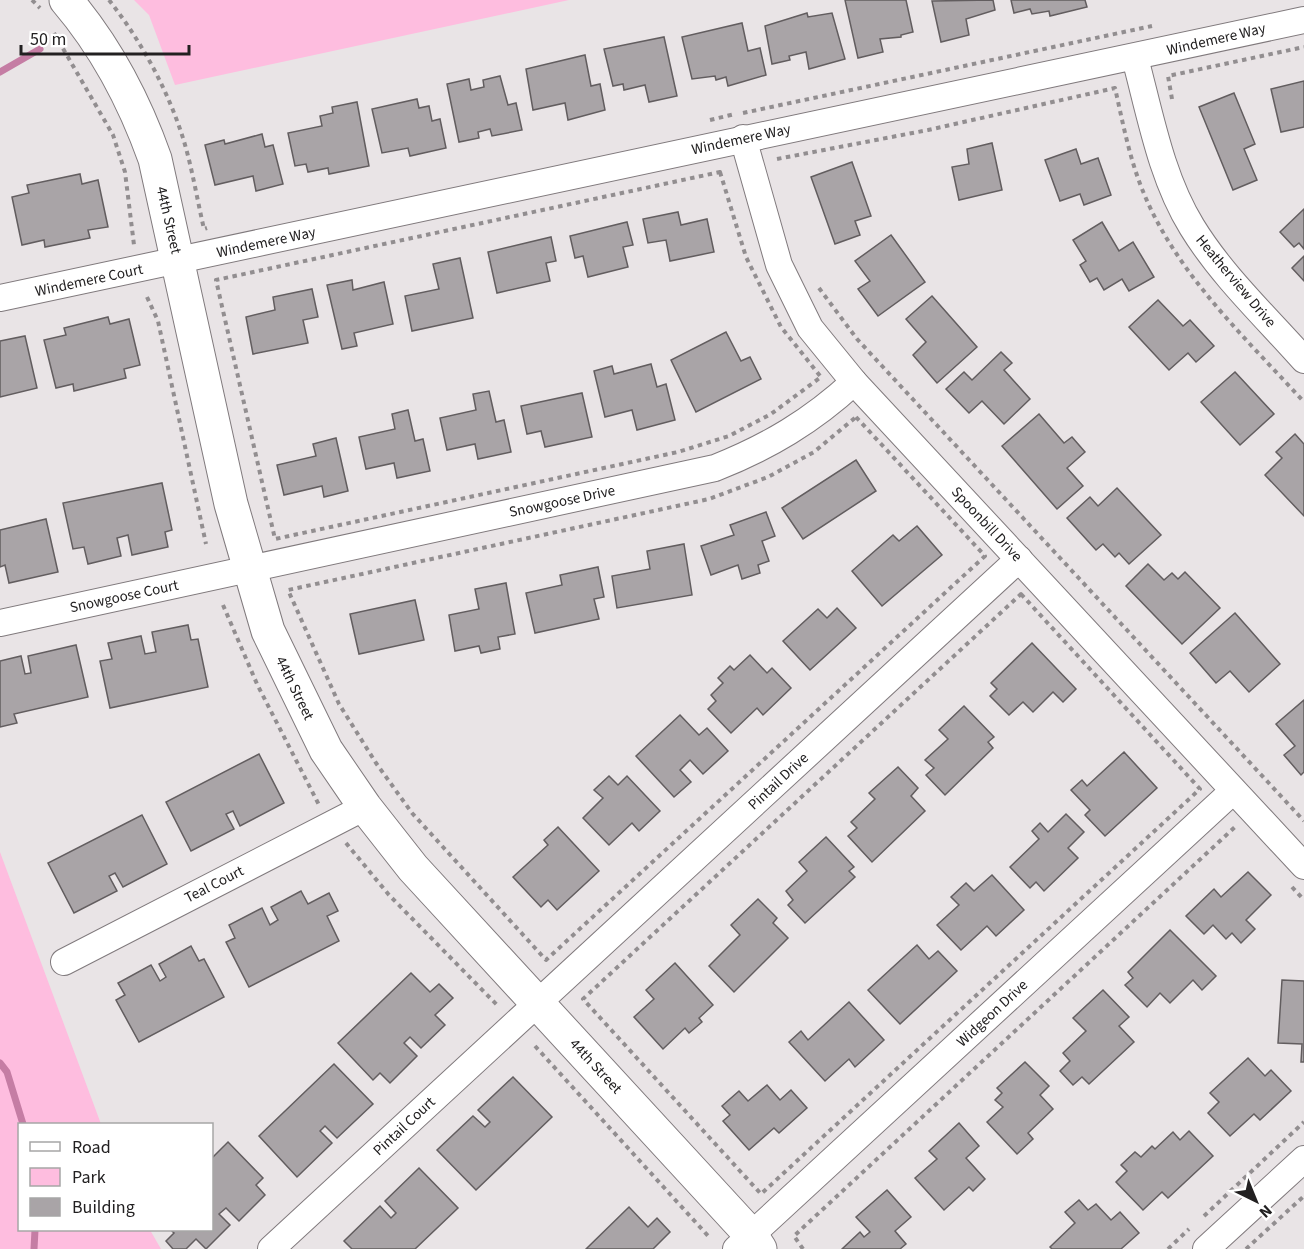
<svg xmlns="http://www.w3.org/2000/svg" width="1304" height="1249" viewBox="0 0 1304 1249" font-family="'Source Sans 3',sans-serif">
  <style>
    .green { fill: #febddf }
    .lines { fill: none; stroke-linecap: round; stroke-linejoin: round }
    .stream { stroke: #c57da4; stroke-width: 7 }
    .building { fill: #a9a4a7; stroke: #625d5f; stroke-width: 1.5 }
    .minor-casing { stroke: #807a7d; stroke-width: 28 }
    .tertiary-casing { stroke: #807a7d; stroke-width: 35 }
    .path { stroke: #928e90; stroke-width: 4; stroke-dasharray: 4.5 4.5; stroke-linecap: butt }
    .minor { stroke: #fff; stroke-width: 26 }
    .tertiary { stroke: #fff; stroke-width: 33 }
    .labels { text-anchor: middle; stroke-width: 4.5; stroke-linejoin: round; paint-order: stroke }
    .street-label { font-size: 15px; fill: #222021; stroke: #fff }
  </style>
  <rect width="100%" height="100%" fill="#e9e4e6"/>
  <g class="green">
    <path d="M134,0H569L175,85L149,15Z"/>
    <path d="M0,852L101,1124H20V1230H150L161,1249H0Z"/>
  </g>
  <g class="lines">
    <g class="stream">
      <path d="M0,72L40,49"/>
      <path d="M0,1063L7,1072L23,1124"/>
      <path d="M34,1249L35,1230"/>
    </g>
  </g>
  <g class="building">
    <path d="M845,0H906L913,32L901,35V37L880,39L883,52L858,58Z"/>
    <path d="M993,0L995,10L966,19L969,35L941,42L932,1Z"/>
    <path d="M1011,0H1085L1087,7L1050,16L1049,11L1032,14L1030,9L1014,13Z"/>
    <path d="M807,13L808,17L832,13L845,59L809,69L806,52L789,56L790,60L772,64L765,26Z"/>
    <path d="M742,23L748,51L760,48L766,75L728,86L726,77L716,80L715,76L692,79L682,37Z"/>
    <path d="M664,37L677,96L649,102L645,85L624,90L623,84L613,86L604,49Z"/>
    <path d="M585,55L591,86L600,84L605,110L568,120L565,103L533,110L526,69Z"/>
    <path d="M500,76L508,105L516,103L522,130L492,136L490,129L478,132L479,138L459,142L447,84L469,79L471,90L484,87L483,80Z"/>
    <path d="M1304,81V127L1281,132L1271,89Z"/>
    <path d="M1234,93L1255,144L1244,149L1257,180L1233,190L1199,107Z"/>
    <path d="M417,99L419,108L429,106L432,121L440,119L446,148L410,156L408,148L382,153L372,109Z"/>
    <path d="M357,102L369,166L329,174L328,168L308,172L306,164L295,166L288,133L322,126L320,116L333,113L332,107Z"/>
    <path d="M262,134L265,147L273,145L283,184L256,191L253,176L215,185L205,145L224,140L225,144Z"/>
    <path d="M992,143L1002,190L959,200L952,167L969,164L967,149Z"/>
    <path d="M1076,149L1081,164L1098,158L1111,195L1084,205L1080,194L1060,201L1045,160Z"/>
    <path d="M852,162L871,216L855,221L860,235L835,244L811,177Z"/>
    <path d="M80,174L82,184L98,180L108,227L88,230L90,238L45,247L44,240L22,245L12,197L29,193L27,185Z"/>
    <path d="M1304,209V249L1299,243L1294,247L1280,232Z"/>
    <path d="M678,212L681,225L707,219L714,252L670,261L666,240L648,243L643,219Z"/>
    <path d="M627,222L633,245L623,247L628,267L588,277L583,256L575,258L570,236Z"/>
    <path d="M1102,222L1119,251L1133,242L1154,277L1129,291L1122,279L1104,290L1097,278L1090,282L1080,265L1086,261L1073,240Z"/>
    <path d="M891,235L925,282L878,316L858,289L870,281L855,261Z"/>
    <path d="M551,237L556,261L546,263L550,281L497,293L488,252Z"/>
    <path d="M1304,256V281L1292,268Z"/>
    <path d="M460,258L473,318L412,331L405,296L439,289L433,264Z"/>
    <path d="M352,280L353,290L384,282L393,324L354,333L357,346L342,349L327,285Z"/>
    <path d="M312,289L318,317L303,320L308,343L253,354L246,317L275,310L273,297Z"/>
    <path d="M932,296L977,347L937,383L913,355L926,342L906,319Z"/>
    <path d="M1158,300L1183,326L1190,320L1214,346L1196,362L1188,353L1169,370L1129,327Z"/>
    <path d="M108,317L110,324L129,319L140,365L124,369L126,378L74,391L73,384L56,388L44,340L66,335L64,328Z"/>
    <path d="M726,332L741,361L750,357L761,379L696,412L671,360Z"/>
    <path d="M25,336L37,388L0,397V341Z"/>
    <path d="M1001,352L1012,363L1004,370L1030,399L1004,424L982,401L969,413L946,389L964,372L972,380Z"/>
    <path d="M651,364L657,387L666,384L675,420L637,430L632,410L605,417L594,371L612,366L614,374Z"/>
    <path d="M1235,372L1274,414L1240,445L1201,402Z"/>
    <path d="M489,391L496,422L504,420L511,452L478,459L475,444L447,450L440,418L476,410L473,394Z"/>
    <path d="M582,393L592,437L545,447L541,431L527,434L521,406Z"/>
    <path d="M408,410L415,441L423,439L430,471L397,478L394,463L366,469L359,437L395,429L392,414Z"/>
    <path d="M1039,414L1064,443L1072,437L1085,452L1067,468L1083,486L1057,509L1002,446Z"/>
    <path d="M1295,434L1304,444V516L1265,475L1282,458L1276,452Z"/>
    <path d="M336,438L348,491L324,497L322,486L284,495L277,465L316,456L313,444Z"/>
    <path d="M856,460L876,491L803,539L782,508Z"/>
    <path d="M162,483L172,530L165,532L168,547L132,555L128,535L117,538L121,556L88,564L84,547L73,549L63,503Z"/>
    <path d="M1117,488L1161,535L1129,564L1119,553L1115,557L1103,544L1096,550L1067,518L1090,497L1098,506Z"/>
    <path d="M766,512L775,536L762,541L769,561L758,565L760,573L742,579L738,565L711,575L701,546L734,535L730,525Z"/>
    <path d="M46,519L58,572L9,583L5,565L0,567V530Z"/>
    <path d="M917,526L942,555L882,606L852,571L893,535L899,541Z"/>
    <path d="M684,544L692,595L617,608L612,576L650,569L647,551Z"/>
    <path d="M1148,564L1164,580L1172,573L1178,579L1185,572L1220,608L1182,644L1126,586Z"/>
    <path d="M598,567L604,597L594,599L599,619L535,633L526,593L562,585L560,575Z"/>
    <path d="M506,583L515,634L498,637L500,649L481,653L479,646L455,651L449,615L479,609L475,589Z"/>
    <path d="M415,600L424,640L359,654L350,614Z"/>
    <path d="M837,608L856,628L810,670L783,641L818,609L827,618Z"/>
    <path d="M1235,613L1280,664L1249,692L1230,671L1216,683L1190,653Z"/>
    <path d="M188,625L191,640L198,639L208,687L110,708L100,661L112,659L108,643L141,636L145,654L156,652L152,632Z"/>
    <path d="M1032,643L1076,689L1063,702L1053,692L1033,712L1023,702L1009,715L990,696L997,689L991,683Z"/>
    <path d="M76,645L88,697L14,714L17,723L0,727V661L21,656L25,674L31,673L28,656Z"/>
    <path d="M750,655L767,673L772,668L791,688L763,715L757,708L731,733L708,709L716,701L711,695L723,683L718,678L730,666L734,670Z"/>
    <path d="M1304,700V772L1301,775L1284,755L1295,746L1276,724Z"/>
    <path d="M964,706L994,737L988,742L993,748L945,795L926,775L934,768L925,760L948,739L939,730Z"/>
    <path d="M680,715L699,735L707,728L728,751L703,774L690,760L680,770L691,782L674,797L636,756Z"/>
    <path d="M1124,752L1157,788L1105,836L1085,815L1090,810L1071,790L1082,780L1087,786Z"/>
    <path d="M259,754L284,803L240,826L233,811L226,814L234,829L191,851L166,802Z"/>
    <path d="M898,767L918,788L911,796L925,811L872,862L848,836L857,828L851,822L875,799L869,793Z"/>
    <path d="M609,776L618,785L627,776L660,811L639,831L632,823L609,845L583,818L603,798L594,790Z"/>
    <path d="M1066,814L1084,832L1068,848L1078,858L1044,891L1036,882L1030,888L1010,867L1039,839L1032,831L1040,823L1048,832Z"/>
    <path d="M142,815L167,864L123,887L115,873L109,876L117,891L74,913L48,863Z"/>
    <path d="M558,827L599,871L557,910L548,900L541,907L513,877L548,845L544,840Z"/>
    <path d="M826,837L854,867L849,871L855,877L805,923L788,905L793,900L786,891L807,871L799,862Z"/>
    <path d="M1248,872L1271,895L1246,920L1255,929L1241,943L1232,933L1226,939L1213,925L1204,934L1186,916L1214,889L1221,897Z"/>
    <path d="M992,875L1024,910L996,936L987,926L961,950L937,925L959,905L951,897L966,883L974,891Z"/>
    <path d="M301,891L308,904L329,893L338,911L327,916L339,941L249,987L226,942L235,938L229,925L262,908L270,925L278,920L271,907Z"/>
    <path d="M758,899L777,918L773,923L788,938L734,992L709,966L740,935L731,925Z"/>
    <path d="M1170,930L1216,976L1202,990L1193,980L1170,1003L1160,993L1147,1007L1125,985L1133,978L1128,972Z"/>
    <path d="M917,945L929,959L938,951L957,971L900,1024L868,990Z"/>
    <path d="M191,946L199,961L204,959L224,997L139,1042L116,1000L125,995L118,983L151,965L160,981L166,977L159,964Z"/>
    <path d="M675,963L713,1005L699,1018L702,1022L689,1033L685,1028L663,1049L634,1017L654,999L646,990Z"/>
    <path d="M411,973L430,992L439,984L453,998L435,1015L445,1025L421,1048L410,1037L404,1043L417,1056L390,1083L380,1073L373,1080L338,1043Z"/>
    <path d="M1282,980L1304,981V1062H1301L1302,1044L1278,1043Z"/>
    <path d="M1103,990L1129,1017L1119,1026L1134,1042L1089,1084L1082,1077L1073,1085L1060,1071L1070,1061L1063,1053L1086,1031L1073,1018Z"/>
    <path d="M849,1002L884,1040L855,1067L849,1059L825,1081L789,1042L801,1031L808,1040Z"/>
    <path d="M1248,1058L1265,1076L1271,1070L1291,1091L1260,1120L1254,1114L1230,1136L1208,1113L1219,1102L1210,1093Z"/>
    <path d="M1025,1062L1049,1086L1040,1095L1053,1109L1028,1133L1033,1139L1017,1154L987,1122L1003,1107L995,1100L1002,1093L997,1088Z"/>
    <path d="M334,1064L373,1104L337,1138L325,1126L320,1131L332,1143L297,1177L259,1136Z"/>
    <path d="M513,1077L552,1117L476,1190L437,1150L473,1116L485,1127L490,1122L478,1110Z"/>
    <path d="M767,1085L780,1100L791,1090L807,1108L779,1133L774,1128L749,1150L723,1121L730,1115L722,1106L739,1091L748,1101Z"/>
    <path d="M959,1123L979,1146L966,1158L985,1179L973,1191L969,1187L944,1210L915,1178L937,1159L929,1151Z"/>
    <path d="M1189,1131L1213,1156L1168,1198L1162,1192L1143,1210L1116,1182L1127,1171L1121,1165L1135,1152L1141,1157L1152,1146L1155,1149L1173,1132L1180,1140Z"/>
    <path d="M228,1142L263,1178L256,1185L265,1195L239,1221L226,1208L219,1214L230,1225L206,1249L196,1239L186,1249H173L166,1241L174,1233L171,1230H212V1158Z"/>
    <path d="M419,1168L458,1208L415,1249H352L344,1241L380,1206L391,1218L396,1213L385,1201Z"/>
    <path d="M887,1190L911,1217L895,1231L906,1244L900,1249H842L860,1232L864,1237L870,1232L856,1217Z"/>
    <path d="M1079,1200L1088,1210L1096,1204L1111,1220L1120,1212L1139,1233L1121,1249H1052L1050,1247L1075,1223L1065,1212Z"/>
    <path d="M629,1207L648,1227L657,1218L670,1232L653,1249H586Z"/>
  </g>
  <g class="lines">
    <defs>
      <g id="minor">
        <path d="M1135,58C1150,114 1161,177 1192,227C1222,276 1266,317 1304,360"/>
        <path d="M743,138L779,265L810,328L854,382L1304,866"/>
        <path d="M0,298L1304,20"/>
        <path d="M0,623L715,468C768,447 812,421 854,382"/>
        <path d="M64,962L365,807"/>
        <path d="M271,1249L1019,559"/>
        <path d="M736,1249L1233,791"/>
        <path d="M1206,1249L1304,1159"/>
      </g>
      <path id="tertiary" d="M66,0C107,48 134,100 155,159L231,504L268,631L326,750L365,807L413,868L751,1235L760,1249"/>
    </defs>
    <use href="#minor" class="minor-casing"/>
    <use href="#tertiary" class="tertiary-casing"/>
    <g class="path">
      <path d="M32,0L40,8"/>
      <path d="M109,0C141,41 167,88 183,138C192,167 197,199 204,229L207,228"/>
      <path d="M54,33L113,135L125,172L134,245"/>
      <path d="M1172,99L1168,76L1304,47"/>
      <path d="M743,113L1152,26"/>
      <path d="M710,120L735,114"/>
      <path d="M777,159L928,130L1115,88C1122,119 1128,151 1139,181C1171,269 1242,334 1304,402"/>
      <path d="M720,172L746,257L781,327L821,377L771,414L729,436L678,452L275,539L216,280Z"/>
      <path d="M819,288L857,339L1304,821"/>
      <path d="M147,297L158,321L206,544"/>
      <path d="M856,417L985,556L546,960L412,813L376,763L339,704L288,590L709,499L768,477L814,452Z"/>
      <path d="M1021,594L1200,789L761,1194L583,999Z"/>
      <path d="M223,605L257,684L319,805"/>
      <path d="M346,843L389,895L498,1006"/>
      <path d="M1292,887L1304,900"/>
      <path d="M535,1046L710,1238"/>
      <path d="M1204,1216L1304,1122"/>
      <path d="M803,1249L794,1236L1235,827"/>
      <path d="M1168,1249L1189,1229"/>
      <path d="M1246,1249L1304,1196"/>
    </g>
    <use href="#minor" class="minor"/>
    <use href="#tertiary" class="tertiary"/>
  </g>
  <g class="labels">
    <g class="street-label">
      <text transform="translate(1216 39) rotate(-13)" y="5">Windemere Way</text>
      <text transform="translate(741 139) rotate(-12)" y="5">Windemere Way</text>
      <text transform="translate(169 220) rotate(77)" y="5">44th Street</text>
      <text transform="translate(266 242) rotate(-12)" y="5">Windemere Way</text>
      <text transform="translate(89 280) rotate(-12)" y="5">Windemere Court</text>
      <text transform="translate(1236 281) rotate(50)" y="5">Heatherview Drive</text>
      <text transform="translate(562 501) rotate(-12)" y="5">Snowgoose Drive</text>
      <text transform="translate(987 524) rotate(47)" y="5">Spoonbill Drive</text>
      <text transform="translate(124 596) rotate(-12)" y="5">Snowgoose Court</text>
      <text transform="translate(295 688) rotate(64)" y="5">44th Street</text>
      <text transform="translate(778 781) rotate(-43)" y="5">Pintail Drive</text>
      <text transform="translate(214 884) rotate(-27)" y="5">Teal Court</text>
      <text transform="translate(992 1013) rotate(-43)" y="5">Widgeon Drive</text>
      <text transform="translate(596 1066) rotate(47)" y="5">44th Street</text>
      <text transform="translate(404 1126) rotate(-43)" y="5">Pintail Court</text>
    </g>
  </g>
  <rect x="18" y="1123" width="195" height="108" fill="#ffffff" stroke="#a7a6a6" stroke-width="1.5"/>
  <rect x="30" y="1142" width="30" height="9" fill="#ffffff" stroke="#a7a6a6" stroke-width="1.5"/>
  <text x="72" y="1153" font-size="18" fill="#222021">Road</text>
  <rect x="30" y="1168" width="30" height="18" fill="#febddf" stroke="#a7a6a6" stroke-width="1.5"/>
  <text x="72" y="1183" font-size="18" fill="#222021">Park</text>
  <rect x="30" y="1198" width="30" height="18" fill="#a9a4a7" stroke="#a7a6a6" stroke-width="1.5"/>
  <text x="72" y="1213" font-size="18" fill="#222021">Building</text>
  <g transform="translate(1256 1201) rotate(137)" stroke="#ffffff" stroke-width="4.5" paint-order="stroke">
  <path d="M0-4.5L10 22L0 15L-10 22Z" fill="#222021"/>
  <text y="-9" font-size="16" font-weight="bold" text-anchor="middle" fill="#222021">N</text>
  </g>
  <path d="M21 45v9h168v-9" fill="none" stroke="#222021" stroke-width="3"/>
  <text x="30" y="45" font-size="18" fill="#222021" stroke="#ffffff" stroke-width="4.5" paint-order="stroke">50 m</text>
</svg>
